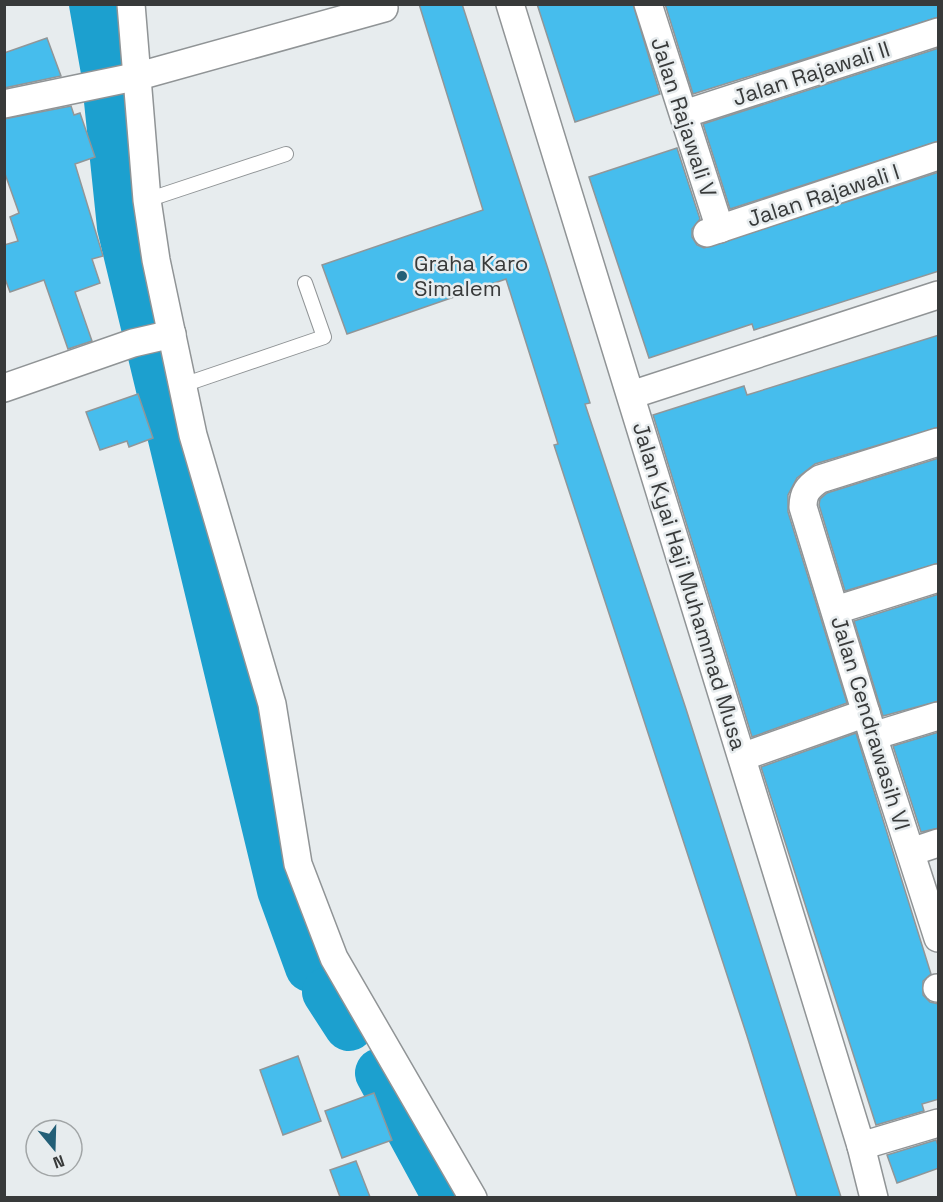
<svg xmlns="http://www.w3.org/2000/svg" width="943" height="1202" viewBox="0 0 943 1202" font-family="'Space Grotesk',sans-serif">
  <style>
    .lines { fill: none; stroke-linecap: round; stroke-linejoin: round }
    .river { stroke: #1ca0cf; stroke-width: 50 }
    .building { fill: #46bded; stroke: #919698; stroke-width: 1.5 }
    .lane-casing { stroke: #909496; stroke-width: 16 }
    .street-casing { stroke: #909496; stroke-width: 30 }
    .lane { stroke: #fff; stroke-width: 14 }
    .street { stroke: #fff; stroke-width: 27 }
    .poi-dot { fill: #235f77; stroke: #e7ecee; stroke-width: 2 }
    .labels { text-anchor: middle; stroke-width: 5; stroke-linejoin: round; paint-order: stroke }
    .street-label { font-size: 22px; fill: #383a3a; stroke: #e7ecee }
    .poi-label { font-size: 22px; fill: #383a3a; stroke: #e7ecee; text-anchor: start }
  </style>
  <rect width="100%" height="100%" fill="#e7ecee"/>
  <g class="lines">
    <g class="river">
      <path d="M94,4L106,72L122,227L282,890L310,967"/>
      <path d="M327,992L349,1026"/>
      <path d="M380,1073L448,1198"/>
    </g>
  </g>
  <g class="building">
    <path d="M419,4H462L548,269L590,403L585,404L686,709L841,1197H797L747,1036L554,445L558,444L506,279L347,334L322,265L483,210Z"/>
    <path d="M537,4H633L660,94L575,122Z"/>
    <path d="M665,4H939V17L693,94Z"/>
    <path d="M47,38L61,76L4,88V53Z"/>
    <path d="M939,48V141L730,209L703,124Z"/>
    <path d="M71,106L74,115L80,113L95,157L75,164L103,256L92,259L100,283L75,292L92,341L68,349L44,280L10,292L4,276V245L18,241L10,217L19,213L4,171V119Z"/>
    <path d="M677,148L700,219L692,229V237L697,245L704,248L939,172V271L754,330L752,324L649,358L589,177Z"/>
    <path d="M939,335V427L815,464L797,478L788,495V512L847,703L752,737L653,415L744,386L747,395Z"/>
    <path d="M138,394L153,438L129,447L127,441L100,450L86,412Z"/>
    <path d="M939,458V563L845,591L819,505L820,499L827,493Z"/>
    <path d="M939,594V701L883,716L854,621Z"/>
    <path d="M939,732V828L921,832L893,746Z"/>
    <path d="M856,733L931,974L923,981V995L930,1002L939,1004V1099L922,1104L924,1111L876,1125L761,767Z"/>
    <path d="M298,1056L321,1121L283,1135L260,1070Z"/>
    <path d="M374,1093L392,1140L342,1158L325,1111Z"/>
    <path d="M936,1140L939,1148V1168L897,1183L887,1155Z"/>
    <path d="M356,1161L370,1197H340L330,1170Z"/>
  </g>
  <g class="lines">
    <defs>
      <g id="lane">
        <path d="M147,200L286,154"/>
        <path d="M183,385L324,337L305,283"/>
      </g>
      <g id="street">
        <path d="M131,4L147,200L156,260L193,435L272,704L298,864L334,958L473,1198"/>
        <path d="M510,4L861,1146L874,1198"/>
        <path d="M648,4L720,229"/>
        <path d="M4,104L139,76L384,8"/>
        <path d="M684,114L938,32"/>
        <path d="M707,233L938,156"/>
        <path d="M4,388L133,343L172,334"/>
        <path d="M631,395L938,295"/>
        <path d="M938,442L820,479C808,487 803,493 803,507L873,736L938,938"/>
        <path d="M836,610L938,578"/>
        <path d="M873,736L938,716"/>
        <path d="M742,757L866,713"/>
        <path d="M911,852L938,843"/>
        <path d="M937,988H938"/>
        <path d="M861,1146L938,1123"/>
      </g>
    </defs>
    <use href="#lane" class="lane-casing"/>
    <use href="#street" class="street-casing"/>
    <use href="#lane" class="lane"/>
    <use href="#street" class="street"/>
  </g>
  <circle class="poi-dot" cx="402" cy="276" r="6"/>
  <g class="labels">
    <g class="street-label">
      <text transform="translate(811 73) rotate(-18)" y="8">Jalan Rajawali II</text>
      <text transform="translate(684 117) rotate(72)" y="8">Jalan Rajawali V</text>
      <text transform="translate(823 195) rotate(-18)" y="8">Jalan Rajawali I</text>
      <text transform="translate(690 586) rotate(73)" y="8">Jalan Kyai Haji Muhammad Musa</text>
      <text transform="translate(871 723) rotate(73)" y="8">Jalan Cendrawasih VI</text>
    </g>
    <g class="poi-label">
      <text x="414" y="271">Graha Karo<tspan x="414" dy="25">Simalem</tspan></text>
    </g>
  </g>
  <rect width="943" height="1202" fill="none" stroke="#383a3a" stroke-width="12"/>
  <g transform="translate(54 1148) rotate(161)"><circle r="28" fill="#e7ecee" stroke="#a1a5a6" stroke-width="1.5"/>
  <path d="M0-4.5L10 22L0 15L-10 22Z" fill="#235f77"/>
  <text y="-9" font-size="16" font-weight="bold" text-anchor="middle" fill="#383a3a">N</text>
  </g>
</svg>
